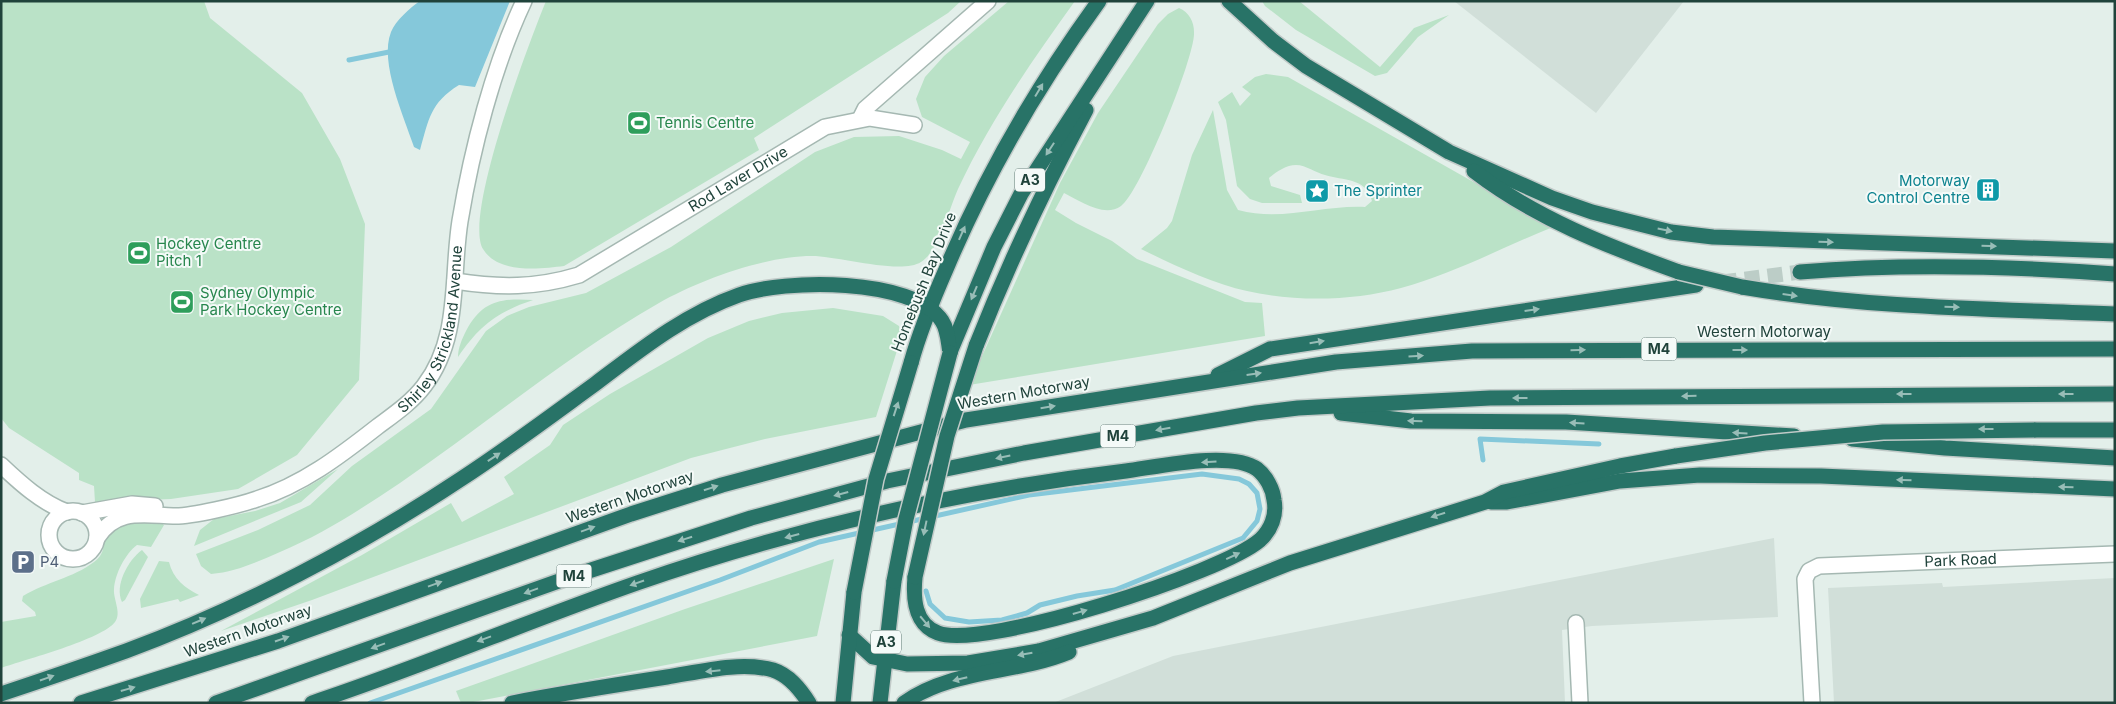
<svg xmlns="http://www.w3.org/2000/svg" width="2116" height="704" viewBox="0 0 2116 704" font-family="Inter,sans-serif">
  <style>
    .built { fill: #d1dfd9 }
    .green { fill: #bae2c7 }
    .water { fill: #85c8da }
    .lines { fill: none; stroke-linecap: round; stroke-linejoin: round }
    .stream { stroke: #85c8da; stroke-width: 5 }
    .highway-tunnel { stroke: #bccdc7; stroke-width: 15; stroke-dasharray: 15 8; stroke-linecap: butt }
    .street-casing { stroke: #a5b8b2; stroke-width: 18 }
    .highway-casing { stroke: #c1cac8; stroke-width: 18 }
    .street { stroke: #fff; stroke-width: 15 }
    .highway { stroke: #287367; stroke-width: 15 }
    .highway-bridge-casing { stroke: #c1cac8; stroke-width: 18; stroke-linecap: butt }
    .highway-bridge { stroke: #287367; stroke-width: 15 }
    .oneway { fill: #98bdb7 }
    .labels { text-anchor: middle; stroke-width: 4; stroke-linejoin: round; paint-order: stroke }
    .shield { fill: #f4faf8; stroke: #607a74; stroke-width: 1 }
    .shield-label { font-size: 14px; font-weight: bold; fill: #20433b }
    .leisure-label { font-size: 15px; fill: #27864d; stroke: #f4faf8; text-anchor: start }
    .street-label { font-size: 15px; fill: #20433b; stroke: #f4faf8 }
    .culture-label { font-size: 15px; fill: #0d838f; stroke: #f4faf8; text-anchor: end }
    .service-label { font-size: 15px; fill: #4e5e75; stroke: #f4faf8; text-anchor: start }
  </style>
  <rect width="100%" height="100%" fill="#e3efea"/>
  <g class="built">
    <path d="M1454,1H1684L1596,113Z"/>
    <path d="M1774,538L1778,617L1592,626L1562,630L1565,703H1053L1173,656Z"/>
    <path d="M2115,578V703H1834L1828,588L1942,583L1943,587Z"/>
  </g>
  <g class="green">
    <path d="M1,1H204L210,18L302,93L340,159L365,224L359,380L297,455L238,489L171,499L95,502L94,486L79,480V473L9,428L1,418Z"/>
    <path d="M546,1H961L948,13L754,138L759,150L564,266C540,269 498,274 483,249C463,216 530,40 546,1Z"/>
    <path d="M1009,1H1075C1032,61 989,122 958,189C949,209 939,251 921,262C901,275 838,256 812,256C765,256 699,280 659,303C568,355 486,424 400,483C361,509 323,534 280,552C257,562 236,572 211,574L201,566L196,554L258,530L310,505L352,466L431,409L486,331L507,316L529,307L586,293L671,247L815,152L854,137L899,136L942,150L961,159L970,142L922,117L916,99L925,77L944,56Z"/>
    <path d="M1262,1H1299L1380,67L1414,28L1449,15L1418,37L1387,73L1375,76L1296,30L1265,6Z"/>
    <path d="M1179,8C1189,12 1194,22 1194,32C1196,55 1139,195 1121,206C1104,218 1080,201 1064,193L1055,210L1076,223L1112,241L1137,259L1245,302L1262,303L1265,336L969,385L1060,183L1098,113L1158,24L1168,14Z"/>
    <path d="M1266,74L1288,77L1553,227C1503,247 1453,274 1401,288C1353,301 1296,302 1247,291C1213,284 1172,264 1141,249L1167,228L1172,221L1192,155L1213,110L1227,190L1238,210C1281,222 1322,205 1365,207L1372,201C1366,177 1343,181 1325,175C1316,173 1306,165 1296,165C1286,165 1276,172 1269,178L1271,186L1300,195L1302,203H1262L1250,199L1237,186L1226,120L1218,102L1232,92L1240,106L1251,94L1242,87L1255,77Z"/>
    <path d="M533,300C497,312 479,326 458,357C458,348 462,339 466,331C482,301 500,298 533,300Z"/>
    <path d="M833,308L883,316L899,326L901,338L876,417L765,439L691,458L312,600L221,631L362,555L451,503L462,522L514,494L504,477L550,445L563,425L610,394L708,338L749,321L782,313Z"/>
    <path d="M338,469L301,502L194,546L200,530L214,519L255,511L280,503Z"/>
    <path d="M131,520L159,521L164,525L151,547L137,545C125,554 115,574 114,589C113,599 122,613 115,622C103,639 24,660 1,668V622L36,616L35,612L22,601L23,596C46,582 73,578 94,562C107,552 101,545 108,535C112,527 124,524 131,520Z"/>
    <path d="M142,550L148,557L125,600L122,602C114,586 128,560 142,550Z"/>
    <path d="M834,559L817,636L468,703H461L456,691L685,609Z"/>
    <path d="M159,561L169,562C173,579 185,588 199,595L180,602L178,599L141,608L140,599Z"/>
  </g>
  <path class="water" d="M420,1H510L475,87L459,85C430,103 429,119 420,150L414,147C404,117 379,62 391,32C396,20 410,8 420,1Z"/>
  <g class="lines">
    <g class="stream">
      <path d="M349,60L389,52"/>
      <path d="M1483,460L1480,439L1599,444"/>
      <path d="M370,703L720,580L819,542L1029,495L1202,474L1239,479L1249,484L1257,493L1260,509L1257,521L1243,538L1115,590L1077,596L1040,605L1027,613L1002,620L969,622L945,618L930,604L926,591"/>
    </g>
    <path class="highway-tunnel" d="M1722,282L1800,272"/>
    <defs>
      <g id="street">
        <path d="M860,119L865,109L988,1"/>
        <path id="s1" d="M455,281C500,288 536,288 579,275L825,127L870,118L914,125"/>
        <path d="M1,465C20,483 42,503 67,512"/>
        <circle cx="73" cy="535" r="24"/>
        <path d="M82,513L132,504L155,506"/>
        <path id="s2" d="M97,538C116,508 143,515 173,516C190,517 240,505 257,499C302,485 340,456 377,427C393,415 411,403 424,386C461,338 451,278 460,221C472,149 493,67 524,1"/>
        <path d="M1576,623L1580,703"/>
        <path id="s3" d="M1812,703L1805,579L1809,571L1819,566L2115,554"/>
      </g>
      <g id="highway">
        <path d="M1229,1L1273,41L1306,66L1449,152L1552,198L1592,212L1671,232L1713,237L2115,251"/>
        <path d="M1474,171C1535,218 1607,246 1679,272"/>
        <path d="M1800,272C1905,263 2010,266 2115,274"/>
        <path d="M1742,287C1865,308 1990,309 2115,314"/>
        <path d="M976,346C1008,265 1045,187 1086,110"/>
        <path d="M950,352L994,247L1021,194L1147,1"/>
        <path d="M911,363C920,330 933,299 947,267C987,172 1038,85 1099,1"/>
        <path d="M1218,375L1270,349L1696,285"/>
        <path d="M1341,413L1411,421L1566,422L1794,436"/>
        <path d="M2034,430H2115"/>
        <path d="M1852,439L1945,448L2115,458"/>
        <path d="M1491,502H1507L1620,481L1700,475L1821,476L2115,489"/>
        <path d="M849,635L873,657L907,664L968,663L1039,651L1153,618L1290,563L1485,502L1504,492L1620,466L1676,456"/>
        <path d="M1,694C43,680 84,666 126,651C240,609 360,546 461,479C507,449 551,416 595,384C640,350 685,314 739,295C783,279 913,277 942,321C948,330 948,342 950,353"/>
        <path d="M81,703L278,641L631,514L722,485L966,420L1336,362L1472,351L2115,349"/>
        <path d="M216,703L573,576L751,518L887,481L1024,453L1256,413L1298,408L1490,398L2115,394"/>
        <path d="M312,703C421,667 528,621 637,583C795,528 959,491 1126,471C1157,467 1230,450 1257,469C1266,476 1273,489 1274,500C1277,515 1271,530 1260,540C1222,573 984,650 938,633C914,624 913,598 915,577"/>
        <path d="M512,703C563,693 615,685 667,677C699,672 740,661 773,670C789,675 800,689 809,703"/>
        <path d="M843,703L854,592"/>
        <path d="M880,703L894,581"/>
        <path d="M904,703C951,669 1016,674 1069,652"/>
      </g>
    </defs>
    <use href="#street" class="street-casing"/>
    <use href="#highway" class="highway-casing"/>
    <use href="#street" class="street"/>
    <use href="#highway" class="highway"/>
    <defs>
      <g id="highway-bridge">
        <path d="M1679,272L1742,287"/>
        <path d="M1676,456L1765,443L1883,432L2034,430"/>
        <path d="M915,577L947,436L976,346"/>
        <path d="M894,581L906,519L950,353"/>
        <path d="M854,592L876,479L911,363"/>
      </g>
    </defs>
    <use href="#highway-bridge" class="highway-bridge-casing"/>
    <use href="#highway-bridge" class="highway-bridge"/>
  </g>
  <defs><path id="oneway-solid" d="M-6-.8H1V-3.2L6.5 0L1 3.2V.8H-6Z" transform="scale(1.25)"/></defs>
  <g class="oneway">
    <use href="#oneway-solid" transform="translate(1039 90) rotate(-59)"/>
    <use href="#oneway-solid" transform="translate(1050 149) rotate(123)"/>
    <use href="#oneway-solid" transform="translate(1665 230) rotate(12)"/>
    <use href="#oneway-solid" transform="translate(962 233) rotate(-66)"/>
    <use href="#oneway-solid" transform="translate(1826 242) rotate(1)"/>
    <use href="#oneway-solid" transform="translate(1989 246) rotate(2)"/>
    <use href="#oneway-solid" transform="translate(974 293) rotate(113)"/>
    <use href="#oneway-solid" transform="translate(1790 295) rotate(8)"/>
    <use href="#oneway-solid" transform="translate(1952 307) rotate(2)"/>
    <use href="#oneway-solid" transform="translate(1532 310) rotate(-8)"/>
    <use href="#oneway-solid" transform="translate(1317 342) rotate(-9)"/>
    <use href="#oneway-solid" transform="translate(1578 350) rotate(-1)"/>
    <use href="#oneway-solid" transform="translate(1740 350)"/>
    <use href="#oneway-solid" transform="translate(1416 356) rotate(-4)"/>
    <use href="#oneway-solid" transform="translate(1254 374) rotate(-8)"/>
    <use href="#oneway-solid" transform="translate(1904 394) rotate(180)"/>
    <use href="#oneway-solid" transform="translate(2066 394) rotate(-180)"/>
    <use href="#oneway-solid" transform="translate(1689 396) rotate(179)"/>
    <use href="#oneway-solid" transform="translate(1520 398) rotate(180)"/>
    <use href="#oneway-solid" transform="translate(1048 407) rotate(-9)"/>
    <use href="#oneway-solid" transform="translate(896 409) rotate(-72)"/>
    <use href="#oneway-solid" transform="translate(1415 421) rotate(-178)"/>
    <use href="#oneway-solid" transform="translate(1577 423) rotate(-177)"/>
    <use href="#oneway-solid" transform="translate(1163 429) rotate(170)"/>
    <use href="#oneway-solid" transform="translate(1986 429) rotate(-180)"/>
    <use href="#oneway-solid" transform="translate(1740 433) rotate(-177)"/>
    <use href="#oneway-solid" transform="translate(494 457) rotate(-34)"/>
    <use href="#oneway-solid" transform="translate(1003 457) rotate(168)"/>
    <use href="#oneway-solid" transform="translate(1209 462) rotate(177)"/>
    <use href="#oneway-solid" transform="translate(1904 480) rotate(-178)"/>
    <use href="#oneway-solid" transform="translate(2066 487) rotate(-178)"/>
    <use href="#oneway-solid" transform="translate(711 488) rotate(-18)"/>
    <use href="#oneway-solid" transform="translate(841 494) rotate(165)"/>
    <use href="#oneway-solid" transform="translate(1438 515) rotate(162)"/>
    <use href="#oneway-solid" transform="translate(925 528) rotate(102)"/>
    <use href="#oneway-solid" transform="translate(588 529) rotate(-20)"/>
    <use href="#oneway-solid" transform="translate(792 536) rotate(165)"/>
    <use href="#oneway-solid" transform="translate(685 539) rotate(162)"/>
    <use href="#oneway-solid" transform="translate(1233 556) rotate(-25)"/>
    <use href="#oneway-solid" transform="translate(637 583) rotate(161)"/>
    <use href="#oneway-solid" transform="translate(435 584) rotate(-20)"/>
    <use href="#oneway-solid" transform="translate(531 591) rotate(160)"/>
    <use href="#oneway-solid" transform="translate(1080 612) rotate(-16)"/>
    <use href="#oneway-solid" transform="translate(199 621) rotate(-23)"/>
    <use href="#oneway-solid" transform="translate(925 622) rotate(50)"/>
    <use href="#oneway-solid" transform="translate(282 639) rotate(-19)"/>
    <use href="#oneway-solid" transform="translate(484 639) rotate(160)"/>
    <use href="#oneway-solid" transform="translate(378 646) rotate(160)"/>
    <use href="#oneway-solid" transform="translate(1025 654) rotate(170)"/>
    <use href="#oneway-solid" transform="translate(713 671) rotate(174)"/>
    <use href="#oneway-solid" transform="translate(47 678) rotate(-19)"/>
    <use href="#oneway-solid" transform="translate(960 679) rotate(166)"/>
    <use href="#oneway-solid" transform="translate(128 689) rotate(-16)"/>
  </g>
  <defs>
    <symbol id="stadium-square" viewBox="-11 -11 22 22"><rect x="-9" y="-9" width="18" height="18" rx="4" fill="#2e9e5b" stroke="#f4faf8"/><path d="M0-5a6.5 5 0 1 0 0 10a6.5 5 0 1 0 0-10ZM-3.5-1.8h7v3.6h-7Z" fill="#fff"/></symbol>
    <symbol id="building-square" viewBox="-11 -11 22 22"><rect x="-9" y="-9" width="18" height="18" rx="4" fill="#0f9aa8" stroke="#f4faf8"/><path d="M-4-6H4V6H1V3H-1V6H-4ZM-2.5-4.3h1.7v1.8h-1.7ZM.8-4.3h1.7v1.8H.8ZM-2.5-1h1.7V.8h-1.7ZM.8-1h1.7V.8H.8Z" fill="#fff"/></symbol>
    <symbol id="sight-square" viewBox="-11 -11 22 22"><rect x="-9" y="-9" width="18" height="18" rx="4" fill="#0f9aa8" stroke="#f4faf8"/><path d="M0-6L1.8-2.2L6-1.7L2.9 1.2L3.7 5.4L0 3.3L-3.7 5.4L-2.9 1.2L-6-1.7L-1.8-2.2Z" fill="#fff"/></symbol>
    <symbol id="parking-square" viewBox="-11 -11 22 22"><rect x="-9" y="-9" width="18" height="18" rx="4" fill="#5c6f8a" stroke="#f4faf8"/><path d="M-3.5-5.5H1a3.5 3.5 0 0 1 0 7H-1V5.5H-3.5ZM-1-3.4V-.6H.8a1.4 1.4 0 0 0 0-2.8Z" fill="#fff"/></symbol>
  </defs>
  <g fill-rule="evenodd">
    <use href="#stadium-square" x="625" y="109" width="28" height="28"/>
    <use href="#building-square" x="1974" y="176" width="28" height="28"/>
    <use href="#sight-square" x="1303" y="177" width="28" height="28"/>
    <use href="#stadium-square" x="125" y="239" width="28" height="28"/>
    <use href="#stadium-square" x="168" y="288" width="28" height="28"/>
    <use href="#parking-square" x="9" y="548" width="28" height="28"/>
  </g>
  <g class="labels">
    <g class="shield">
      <rect x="1015" y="168.5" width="30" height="23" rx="4"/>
      <rect x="1641.5" y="337.5" width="35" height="23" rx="4"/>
      <rect x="1100.5" y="424.5" width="35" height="23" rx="4"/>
      <rect x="556.5" y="564.5" width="35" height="23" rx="4"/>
      <rect x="871" y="630.5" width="30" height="23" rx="4"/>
    </g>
    <g class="shield-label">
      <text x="1030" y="185">A3</text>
      <text x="1659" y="354">M4</text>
      <text x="1118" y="441">M4</text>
      <text x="574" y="581">M4</text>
      <text x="886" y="647">A3</text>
    </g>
    <g class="leisure-label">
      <text x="656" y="128">Tennis Centre</text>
      <text x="156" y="249">Hockey Centre<tspan x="156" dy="17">Pitch 1</tspan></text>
      <text x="200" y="298">Sydney Olympic<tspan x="200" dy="17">Park Hockey Centre</tspan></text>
    </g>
    <g class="street-label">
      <text dy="5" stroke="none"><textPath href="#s1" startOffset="311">Rod Laver Drive</textPath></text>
      <text transform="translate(924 282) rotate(-68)" y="5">Homebush Bay Drive</text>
      <text dy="5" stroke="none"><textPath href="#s2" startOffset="430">Shirley Strickland Avenue</textPath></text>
      <text x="1764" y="337">Western Motorway</text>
      <text transform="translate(1024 393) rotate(-10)" y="5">Western Motorway</text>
      <text transform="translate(630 497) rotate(-19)" y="5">Western Motorway</text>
      <text dy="5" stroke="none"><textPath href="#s3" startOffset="286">Park Road</textPath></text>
      <text transform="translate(248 631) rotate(-19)" y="5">Western Motorway</text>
    </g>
    <g class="culture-label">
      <text x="1970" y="186">Motorway<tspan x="1970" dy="17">Control Centre</tspan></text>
      <text x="1334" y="196" text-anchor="start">The Sprinter</text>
    </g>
    <g class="service-label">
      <text x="40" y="567">P4</text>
    </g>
  </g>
  <rect width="2116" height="704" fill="none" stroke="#20433b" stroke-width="5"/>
</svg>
